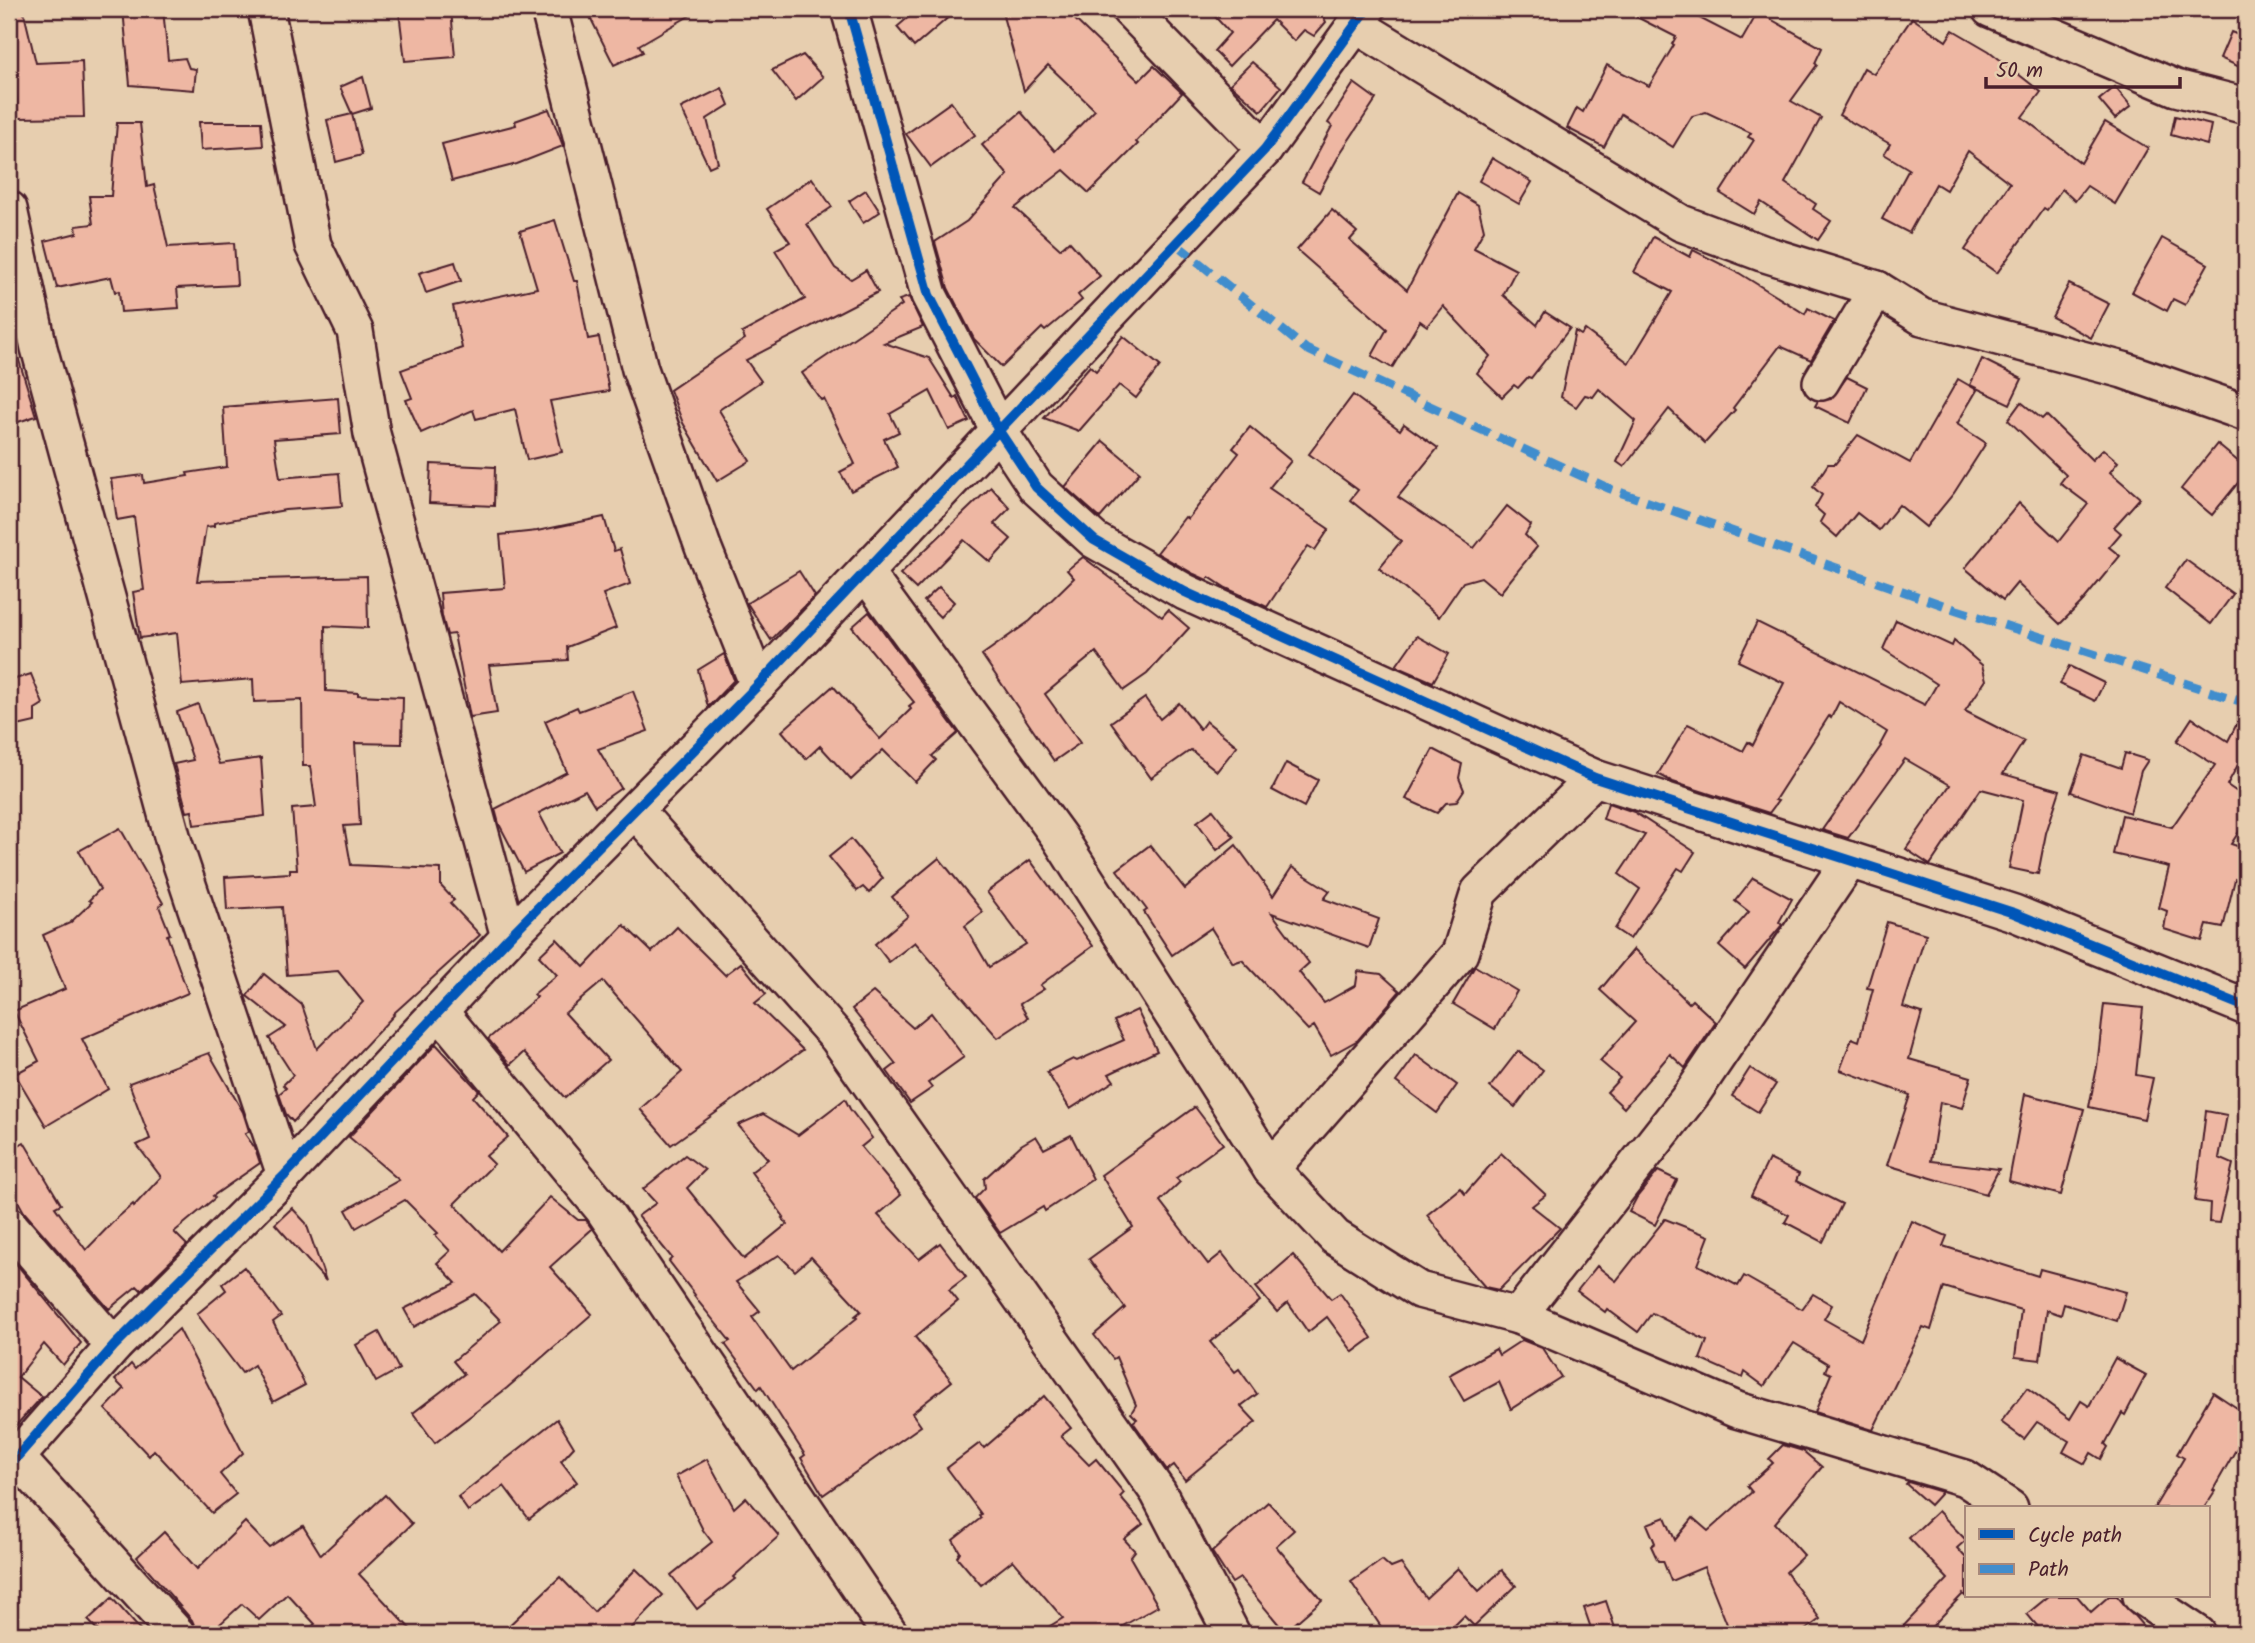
<svg xmlns="http://www.w3.org/2000/svg" width="2255" height="1643" viewBox="0 0 2255 1643" font-family="Kalam,sans-serif">
  <style>
    .building { fill: #eeb7a3; stroke: #4a1f2b; stroke-width: 2; fill-rule: evenodd }
    .lines { fill: none; stroke-linecap: round; stroke-linejoin: round }
    .minor-casing { stroke: #4a1f2b; stroke-width: 40 }
    .minor { stroke: #e7ceaf; stroke-width: 35 }
    .quiet { stroke: #418dcd; stroke-width: 9; stroke-dasharray: 18 9; stroke-linecap: butt }
    .cycleway-casing { stroke: #e7ceaf; stroke-width: 15 }
    .cycleway { stroke: #0057b8; stroke-width: 10 }
  </style>
  <rect width="100%" height="100%" fill="#e7ceaf"/>
  <filter id="ink" filterUnits="userSpaceOnUse"><feTurbulence type="fractalNoise" baseFrequency=".0143" numOctaves="2"/><feDisplacementMap in="SourceGraphic" scale="14" xChannelSelector="R" yChannelSelector="G"/><feConvolveMatrix kernelMatrix="1 2 1 2 8 2 1 2 1" color-interpolation-filters="sRGB"/></filter>
  <g filter="url(#ink)">
    <g class="building">
      <path d="M9,9H23L36,63L82,61L84,117L18,118L14,64L9,65Z"/>
      <path d="M123,9H163L168,60L185,58L189,68L196,69L194,90L130,85Z"/>
      <path d="M451,9L455,57L405,61L399,12Z"/>
      <path d="M586,9H701L639,45L643,52L614,65Z"/>
      <path d="M918,9H958L914,47L897,27Z"/>
      <path d="M1001,9H1064L1139,81L1154,66L1182,93L1136,142L1138,144L1089,193L1064,170L1015,208L1060,249L1069,241L1100,276L1078,295L1082,300L1045,331L1042,328L1002,367L974,339L948,288L935,242L967,221L1008,175L982,145L1021,112L1055,151L1095,110L1048,65L1024,91Z"/>
      <path d="M1208,9H1322L1321,11L1326,22L1314,36L1304,30L1294,41L1273,20L1229,66L1214,51L1230,33Z"/>
      <path d="M1621,9H1682L1742,40L1758,12L1822,48L1815,63L1817,65L1791,101L1821,118L1785,183L1816,204L1813,209L1831,221L1818,240L1761,202L1754,214L1720,193L1754,140L1748,137L1751,133L1706,112L1692,116L1673,147L1621,114L1604,147L1567,128L1577,108L1583,112L1607,65L1649,86L1674,45L1672,44L1676,37Z"/>
      <path d="M1912,18L1946,41L1953,30L1989,51L2041,92L2022,117L2081,163L2105,122L2148,148L2115,204L2087,186L2075,201L2062,189L2047,210L2044,208L1997,273L1965,250L2010,183L1968,151L1946,190L1936,184L1909,233L1882,219L1909,169L1884,154L1890,144L1839,115L1864,68L1874,74Z"/>
      <path d="M2231,32L2246,38V70L2220,58Z"/>
      <path d="M803,55L823,77L796,101L772,70Z"/>
      <path d="M1252,62L1281,87L1261,111L1230,84Z"/>
      <path d="M363,77L371,108L352,114L340,87Z"/>
      <path d="M1354,83L1376,99L1341,152L1319,192L1302,182L1332,126L1328,123Z"/>
      <path d="M2115,87L2131,106L2115,119L2099,100Z"/>
      <path d="M722,88L729,105L707,119L718,163L709,167L681,108Z"/>
      <path d="M951,102L975,135L931,167L906,134Z"/>
      <path d="M549,109L563,146L517,164L452,181L442,144L516,125L515,121Z"/>
      <path d="M352,114L362,155L336,162L327,120Z"/>
      <path d="M2175,116L2211,125L2207,145L2171,135Z"/>
      <path d="M199,122H261L263,146L201,150Z"/>
      <path d="M117,123H140L147,187L154,185L168,247L234,243L237,285L177,288L179,308L121,312L119,291L115,292L111,277L57,288L45,241L77,233L76,226L93,224L89,196H111Z"/>
      <path d="M1492,158L1532,182L1519,204L1479,181Z"/>
      <path d="M812,178L832,207L807,224L835,268L851,279L866,270L878,292L746,360L761,381L719,410L750,461L717,481L683,423L670,390L745,339L742,333L805,299L775,250L790,242L767,209Z"/>
      <path d="M866,190L880,212L863,223L849,201Z"/>
      <path d="M1458,193L1478,205L1484,230L1474,248L1516,270L1503,295L1537,325L1545,312L1570,328L1531,378L1528,377L1518,388L1514,385L1502,397L1477,373L1490,356L1443,306L1427,326L1420,321L1392,368L1372,356L1387,329L1297,250L1332,210L1357,232L1350,240L1407,290Z"/>
      <path d="M555,220L574,281H577L588,339L599,337L609,391L550,401L562,452L527,460L515,409L476,419L473,410L421,433L406,400L412,398L401,370L462,348L453,306L537,288L520,231Z"/>
      <path d="M1653,237L1690,257L1693,250L1739,273L1805,314L1808,308L1834,321L1811,360L1780,346L1733,408L1735,410L1705,443L1669,409L1624,467L1617,462L1636,421L1599,389L1593,397L1585,395L1576,407L1561,397L1575,331L1581,335L1585,330L1629,363L1672,292L1634,272Z"/>
      <path d="M2162,238L2208,264L2185,305L2173,299L2167,311L2132,292Z"/>
      <path d="M455,262L461,281L426,293L419,273Z"/>
      <path d="M2069,284L2109,304L2091,338L2052,317Z"/>
      <path d="M909,297L923,327L884,343L929,358L954,398L957,396L969,421L949,430L930,391L890,414L899,432L884,439L898,467L851,491L840,472L855,464L824,399L821,400L802,373L902,305L899,300Z"/>
      <path d="M1123,336L1160,366L1136,398L1119,385L1079,431L1044,418L1090,366L1096,371Z"/>
      <path d="M9,344H14L36,416L9,425Z"/>
      <path d="M1982,359L2022,379L2010,404L1970,385Z"/>
      <path d="M1847,377L1867,387L1850,423L1815,406L1818,401L1831,399Z"/>
      <path d="M1958,379L1977,390L1957,424L1986,443L1954,493L1926,527L1899,505L1879,530L1857,513L1837,537L1820,522L1824,515L1815,507L1822,495L1813,487L1828,464H1835L1858,435L1910,463Z"/>
      <path d="M1353,395L1400,430L1404,424L1438,448L1398,497L1474,548L1507,506L1531,525L1525,535L1537,547L1500,593L1481,577L1463,582L1439,617L1379,568L1401,541L1350,500L1358,490L1309,454Z"/>
      <path d="M338,398L341,434L274,439L280,478L339,473L342,506L285,510L214,523V526L206,527L197,581L367,576L368,628L325,626L326,691L358,693V695L403,697L402,744L355,743L360,825L344,826L351,865L441,869V886L454,900L450,903L480,935L393,1014L394,1015L293,1122L286,1114L279,1094L286,1088L283,1085L293,1075L269,1038L286,1027L247,996L264,974L302,1005L317,1049L363,1002L338,971L287,975L282,907L227,910L225,877L290,873V869H297L292,809L316,807L310,766H303L302,700L254,702L253,679L182,685L177,633L140,638L133,592L144,590L134,517L117,520L111,479L143,475L144,483L188,476L187,473L227,467L223,407Z"/>
      <path d="M2021,402L2042,419L2046,415L2092,460L2103,449L2118,462L2110,472L2140,498L2114,527L2121,533L2109,547L2120,556L2083,601L2060,624L2017,583L2003,600L1965,568L2019,503L2059,541L2088,504L2060,483L2066,475L2008,420Z"/>
      <path d="M1250,427L1291,461L1269,488L1329,529L1315,550L1308,546L1267,607L1226,588L1209,577L1207,580L1194,574L1157,553L1185,517L1188,519L1239,453L1233,448Z"/>
      <path d="M1103,441L1140,472L1100,518L1065,487Z"/>
      <path d="M2217,444L2246,468V473L2212,515L2181,489Z"/>
      <path d="M431,464L495,467L494,506L429,503Z"/>
      <path d="M991,487L1010,508L994,524L1011,539L990,562L964,540L916,589L900,574Z"/>
      <path d="M604,517L614,551L620,549L630,584L603,594L616,628L567,647L568,660L489,665L497,713L470,717L454,634L447,635L442,616L440,593L505,588L500,535L537,531Z"/>
      <path d="M1083,557L1162,617L1168,610L1189,628L1147,674L1124,690L1096,652L1045,694L1080,743L1054,761L982,655L1030,621L1074,578L1067,570Z"/>
      <path d="M2186,560L2233,594L2211,624L2165,588Z"/>
      <path d="M799,571L815,596L771,640L747,603Z"/>
      <path d="M939,587L954,602L940,617L924,601Z"/>
      <path d="M869,612L958,733L932,756L936,760L915,782L883,750L851,780L820,746L806,759L782,731L833,686L880,739L911,709L909,706L914,702L852,627Z"/>
      <path d="M1896,620L1952,646L1954,641L1982,665L1986,680L1965,711L2024,741L2003,774L2060,790L2046,833L2038,874L2009,868L2023,800L1981,789L1930,865L1906,849L1950,785L1905,759L1848,838L1822,830L1881,746L1880,745L1887,732L1839,702L1831,718L1829,716L1775,800L1778,801L1769,813L1673,782L1658,774L1688,724L1743,751L1748,742L1753,745L1784,683L1738,661L1757,622L1925,705L1937,684L1883,649Z"/>
      <path d="M1417,636L1449,654L1433,682L1396,666Z"/>
      <path d="M724,654L734,680L708,707L698,670Z"/>
      <path d="M2069,666L2104,683L2095,701L2060,684Z"/>
      <path d="M31,674L43,704L35,709V722L9,728V681Z"/>
      <path d="M633,691L648,731L598,749L621,788L595,806L585,790L539,813L560,853L524,872L499,824L495,809L567,772L545,721L577,707L579,711Z"/>
      <path d="M1145,698L1160,719L1179,703L1200,729L1206,721L1237,746L1217,771L1191,750L1151,778L1111,722Z"/>
      <path d="M198,704L219,764L261,758L265,816L194,825L192,811L187,812L174,764L193,760L177,712Z"/>
      <path d="M2246,706V750L2227,785L2246,798V821L2231,844L2246,849V883L2235,879L2223,928L2207,925L2202,941L2164,929L2167,911L2159,908L2169,867L2113,854L2122,815L2172,827L2215,765L2177,741L2192,718L2228,741Z"/>
      <path d="M1433,749L1462,764L1459,778L1464,790L1456,802L1446,803L1437,813L1406,799Z"/>
      <path d="M2125,753L2148,760L2141,771L2130,813L2071,792L2084,755L2121,768Z"/>
      <path d="M1286,763L1318,780L1304,807L1272,790Z"/>
      <path d="M1608,803L1634,812L1695,852L1683,871L1678,868L1630,939L1615,929L1640,889L1619,874L1645,835L1603,819Z"/>
      <path d="M1213,810L1234,837L1217,850L1197,822Z"/>
      <path d="M120,828L163,903L159,906L170,934L167,935L188,993L82,1039L108,1089L46,1126L15,1074L39,1061L14,1011L65,989L43,935L70,923L92,902L89,900L100,889L79,851Z"/>
      <path d="M851,839L883,878L869,893L863,887L857,891L829,857Z"/>
      <path d="M1150,845L1185,889L1236,845L1273,896L1292,867L1330,891L1324,899L1379,919L1369,948L1272,913L1309,963L1299,972L1324,1003L1356,985L1358,971L1381,974L1400,991L1358,1040L1331,1055L1314,1026L1308,1030L1242,960L1233,963L1211,928L1172,955L1144,912L1147,910L1117,870Z"/>
      <path d="M939,858L983,912L965,926L989,967L1026,944L987,892L1030,860L1093,946L1040,985L1044,989L1020,1004L1028,1018L998,1038L915,942L889,962L875,944L908,916L892,897Z"/>
      <path d="M1753,878L1792,899L1779,922L1782,925L1745,969L1719,946L1749,912L1735,901Z"/>
      <path d="M1887,922L1926,934L1903,1007L1922,1013L1909,1059L1971,1077L1962,1108L1940,1102L1931,1161L1999,1169L1986,1194L1887,1165L1910,1095L1840,1070L1852,1038L1859,1041L1873,989L1867,988Z"/>
      <path d="M624,925L652,952L677,927L725,975L741,963L766,994L755,1003L803,1050L671,1145L640,1109L682,1072L603,981L565,1013L608,1060L565,1098L524,1052L510,1065L488,1039L537,997L534,994L557,975L539,956L557,939L584,967Z"/>
      <path d="M1634,949L1689,1003L1692,1000L1716,1022L1685,1068L1670,1054L1624,1108L1607,1092L1620,1078L1600,1061L1635,1022L1600,990Z"/>
      <path d="M1475,966L1517,991L1495,1029L1453,1004Z"/>
      <path d="M873,992L913,1028L931,1013L964,1057L928,1083L932,1088L910,1103L887,1071L896,1064L852,1009Z"/>
      <path d="M2104,1004L2143,1008L2136,1075L2153,1078L2144,1119L2089,1107L2097,1067Z"/>
      <path d="M1137,1010L1157,1051L1109,1074L1114,1081L1070,1109L1047,1072L1073,1059L1077,1061L1124,1040L1114,1021Z"/>
      <path d="M436,1044L479,1091L473,1097L508,1137L486,1156L494,1164L454,1204L499,1251L550,1197L578,1220H586L592,1229L550,1267L592,1314L507,1388L435,1443L413,1413L464,1374L453,1361L501,1321L475,1294L414,1327L404,1309L456,1283L437,1263L450,1251L435,1235L438,1233L405,1200L356,1228L346,1210L399,1180L349,1137Z"/>
      <path d="M1518,1051L1543,1070L1515,1107L1490,1087Z"/>
      <path d="M209,1053L243,1112L249,1131L245,1134L255,1148L260,1163L213,1196L215,1198L174,1232L187,1245L141,1290L137,1286L109,1309L24,1212L9,1185V1151L24,1142L61,1204L55,1207L86,1250L116,1219L133,1204L134,1206L161,1177L137,1145L150,1139L129,1083Z"/>
      <path d="M1416,1055L1457,1085L1437,1113L1396,1082Z"/>
      <path d="M1750,1068L1776,1084L1758,1112L1732,1096Z"/>
      <path d="M2025,1094L2084,1109L2061,1195L2009,1181Z"/>
      <path d="M845,1099L850,1109L872,1138L861,1147L901,1195L878,1215L919,1259L940,1243L966,1277L949,1290L958,1301L915,1337L952,1381L912,1413L921,1426L823,1495L801,1458L805,1455L761,1386L758,1389L725,1344L730,1341L694,1296L695,1295L669,1261L672,1258L638,1216L656,1203L643,1189L685,1155L705,1170L687,1188L744,1259L787,1224L782,1218L784,1217L751,1172L768,1159L738,1125L763,1114L798,1135ZM779,1255L795,1271L811,1257L861,1311L855,1316L857,1318L791,1371L752,1317L760,1311L736,1282Z"/>
      <path d="M1195,1107L1223,1144L1176,1178L1180,1182L1160,1201L1208,1264L1222,1253L1260,1301L1210,1342L1235,1372L1239,1369L1257,1394L1241,1406L1256,1422L1185,1480L1174,1465L1167,1470L1133,1422L1137,1419L1131,1413L1136,1405L1116,1357L1113,1359L1094,1335L1125,1308L1089,1259L1133,1227L1101,1175Z"/>
      <path d="M2206,1111L2227,1115L2219,1158L2233,1164L2219,1223L2209,1222L2210,1203L2195,1201Z"/>
      <path d="M1071,1135L1093,1179L1045,1211L1043,1207L1000,1233L975,1198L985,1188L984,1179L1021,1145L1036,1136L1044,1149Z"/>
      <path d="M1501,1153L1546,1195L1532,1206L1560,1228L1499,1290L1485,1287L1458,1256L1427,1215L1460,1188L1465,1194Z"/>
      <path d="M1769,1159L1799,1174L1796,1181L1842,1204L1823,1242L1785,1222L1789,1215L1751,1196Z"/>
      <path d="M1658,1171L1677,1180L1655,1225L1629,1212L1637,1197Z"/>
      <path d="M292,1208L306,1223L326,1281L275,1224Z"/>
      <path d="M1665,1219L1709,1236L1698,1265L1738,1286L1744,1276L1802,1309L1813,1294L1832,1305L1824,1319L1861,1340L1912,1221L1947,1236L1943,1246L2038,1276L2040,1269L2126,1292L2117,1321L2064,1304L2061,1315L2047,1310L2040,1360L2015,1357L2021,1310L1944,1287L1931,1330L1923,1327L1873,1430L1815,1412L1831,1374L1825,1371L1828,1364L1794,1343L1764,1386L1745,1372L1743,1378L1700,1359L1707,1341L1652,1313L1638,1332L1607,1309L1605,1312L1577,1291L1597,1266L1616,1281Z"/>
      <path d="M9,1255L81,1343L63,1365L44,1344L18,1377L42,1397L9,1433Z"/>
      <path d="M1293,1255L1331,1299L1340,1293L1372,1338L1353,1352L1327,1317L1308,1332L1288,1303L1277,1312L1256,1287Z"/>
      <path d="M244,1267L281,1316L273,1322L305,1385L273,1402L254,1365L242,1373L197,1314L226,1290L222,1284Z"/>
      <path d="M179,1329L243,1453L220,1474L236,1494L212,1513L154,1450L149,1456L105,1409L124,1389L115,1380L131,1364L135,1369Z"/>
      <path d="M379,1332L399,1369L376,1382L356,1345Z"/>
      <path d="M1522,1340L1542,1348L1561,1377L1511,1409L1499,1382L1464,1401L1449,1375L1496,1349L1499,1355Z"/>
      <path d="M2115,1358L2146,1375L2125,1415L2122,1413L2105,1444L2108,1447L2101,1459L2091,1453L2085,1464L2063,1452L2069,1441L2037,1422L2024,1439L2001,1422L2027,1388L2070,1419L2081,1401L2089,1406Z"/>
      <path d="M2213,1392L2246,1414V1432L2213,1490L2215,1491L2204,1508H2154L2184,1458L2177,1454Z"/>
      <path d="M1044,1396L1071,1428L1061,1436L1089,1465L1096,1459L1124,1493L1120,1497L1143,1524L1124,1539L1135,1551L1130,1557L1158,1606L1121,1627L1125,1634H1037L1063,1618L1013,1560L981,1585L957,1557L960,1552L953,1540L981,1518L979,1516L981,1514L947,1468L980,1443L984,1448Z"/>
      <path d="M557,1419L574,1447L561,1461L577,1482L529,1519L504,1486L468,1511L458,1497Z"/>
      <path d="M1783,1445L1803,1451L1822,1467L1775,1523L1804,1555L1786,1572L1820,1619L1800,1634H1731L1704,1567L1671,1581L1663,1561H1658L1651,1546L1655,1543L1647,1524L1665,1517L1675,1540L1693,1518L1708,1531L1752,1492L1747,1486L1773,1463L1769,1459Z"/>
      <path d="M707,1459L734,1508L746,1497L779,1536L733,1577L735,1579L697,1609L671,1575L712,1542L703,1530L676,1476Z"/>
      <path d="M1908,1482L1942,1492L1930,1505L1906,1484Z"/>
      <path d="M385,1495L412,1524L359,1574L415,1634H303L315,1624L287,1594L259,1620L242,1604L209,1634H198L192,1620L137,1557L164,1532L197,1569L245,1522L269,1547L303,1526L321,1555Z"/>
      <path d="M1268,1502L1294,1530L1276,1546L1322,1600L1285,1632L1240,1578L1232,1583L1212,1552Z"/>
      <path d="M1938,1511L1966,1540L1957,1548L1966,1558V1597L1963,1594L1925,1634H1896L1948,1579L1909,1538Z"/>
      <path d="M1382,1560L1391,1568L1401,1564L1426,1598L1458,1568L1479,1591L1502,1570L1516,1586L1474,1626L1464,1616L1446,1634H1386L1351,1582Z"/>
      <path d="M636,1569L663,1595L626,1634H500L560,1577L594,1612Z"/>
      <path d="M2049,1596H2077L2091,1612L2109,1596H2117L2150,1634H2044L2027,1614Z"/>
      <path d="M112,1598L144,1634H101L88,1620Z"/>
      <path d="M1606,1601L1617,1634H1593L1584,1608Z"/>
    </g>
    <g class="lines">
      <defs>
        <g id="minor">
          <path d="M266,9L313,245L355,331L372,434L509,937"/>
          <path d="M549,9L640,369L703,547L758,685"/>
          <path d="M849,9L929,295L999,431L1036,487L1094,540L1185,592L1595,778L2014,913L2246,1007"/>
          <path d="M1129,9L1265,149"/>
          <path d="M1990,9L2176,88L2246,106"/>
          <path d="M1356,25L1681,223L1762,253L1877,289L1922,317L2123,370L2246,413"/>
          <path d="M9,209L39,348L174,843L285,1175"/>
          <path d="M1821,382L1877,289"/>
          <path d="M865,572L1059,837L1271,1169L1335,1237L1419,1290L1518,1316L1737,1410L1965,1478L2010,1508"/>
          <path d="M636,811L837,1037L1158,1492L1232,1634"/>
          <path d="M440,1012L602,1208L890,1634"/>
          <path d="M1271,1169L1460,953L1479,892L1595,778"/>
          <path d="M9,1225L114,1346"/>
          <path d="M1518,1316L1692,1094L1850,860"/>
          <path d="M17,1458L177,1634"/>
          <path d="M9,1466L114,1346L285,1175L509,937L758,685L1265,149L1367,9"/>
          <path d="M2141,1596L2198,1634"/>
        </g>
      </defs>
      <use href="#minor" class="minor-casing"/>
      <use href="#minor" class="minor"/>
      <path class="quiet" d="M1176,244L1306,349L1608,488L1957,610L2246,703"/>
      <defs>
        <g id="cycleway">
          <path d="M849,9L929,295L999,431L1036,487L1094,540L1185,592L1595,778L2014,913L2246,1007"/>
          <path d="M9,1466L114,1346L285,1175L509,937L758,685L1265,149L1367,9"/>
        </g>
      </defs>
      <use href="#cycleway" class="cycleway-casing"/>
      <use href="#cycleway" class="cycleway"/>
    </g>
  </g>
  <rect width="2255" height="1643" fill="none" stroke="#e7ceaf" stroke-width="35"/>
  <rect x="18" y="18" width="2220" height="1608" fill="none" stroke="#4a1f2b" stroke-width="2.5" filter="url(#ink)"/>
  <rect x="1965" y="1506" width="245" height="91" fill="#e7ceaf" stroke="#a8887a" stroke-width="2"/>
  <rect x="1979" y="1529" width="35" height="10" fill="#0057b8" stroke="#a8887a" stroke-width="2"/>
  <text x="2028" y="1542" font-size="21" fill="#4a1f2b">Cycle path</text>
  <rect x="1979" y="1564" width="35" height="10" fill="#418dcd" stroke="#a8887a" stroke-width="2"/>
  <text x="2028" y="1576" font-size="21" fill="#4a1f2b">Path</text>
  <path d="M1986 77v10h194v-10" fill="none" stroke="#4a1f2b" stroke-width="3.5"/>
  <text x="1996" y="77" font-size="21" fill="#4a1f2b" stroke="#e7ceaf" stroke-width="5" paint-order="stroke">50 m</text>
</svg>
